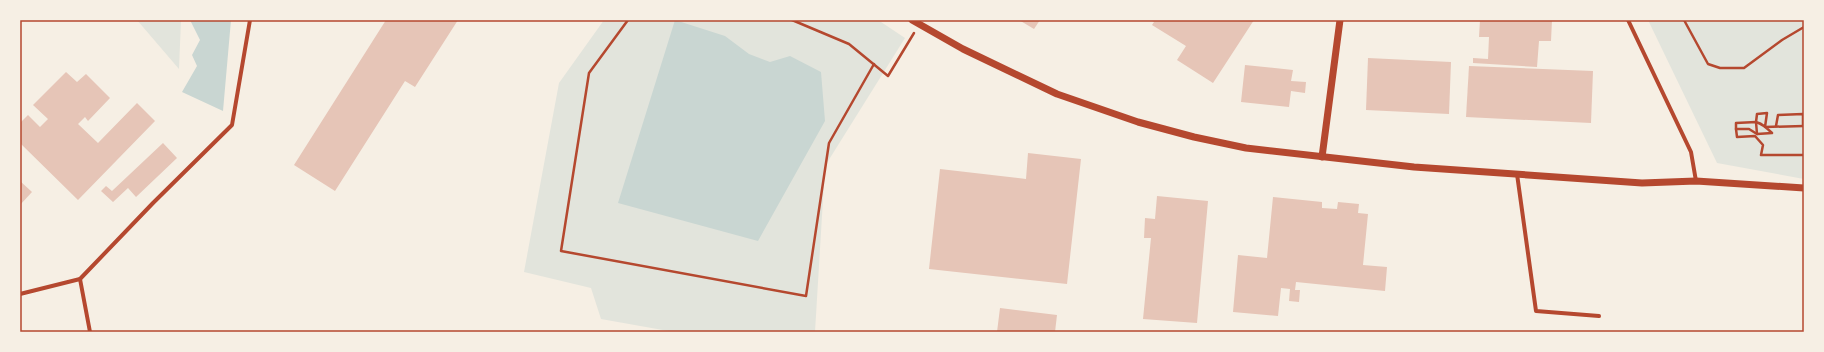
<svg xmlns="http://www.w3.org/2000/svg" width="1824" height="352" viewBox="0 0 1824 352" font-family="'Archivo Narrow',sans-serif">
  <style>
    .green { fill: #e2e4dc }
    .water { fill: #c9d6d2 }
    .building { fill: #e6c5b7 }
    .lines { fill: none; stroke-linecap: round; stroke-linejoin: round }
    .path { stroke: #b5482f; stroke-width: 2.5 }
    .minor { stroke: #b5482f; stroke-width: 4 }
    .tertiary { stroke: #b5482f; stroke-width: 7 }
    .neatline { fill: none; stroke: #b5482f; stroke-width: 1.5 }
  </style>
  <rect width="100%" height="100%" fill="#f6efe4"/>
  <g class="green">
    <path d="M137,20H181L179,69Z"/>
    <path d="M604,20H878L905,38L825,166L815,332H674L601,319L591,288L524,272L559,83Z"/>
    <path d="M1648,20H1804V179L1717,163Z"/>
  </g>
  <g class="water">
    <path d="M190,20H231L223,111L182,92L197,66L192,55L200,40Z"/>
    <path d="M675,20L725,36L749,54L770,62L790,56L821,72L825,121L758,241L618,203Z"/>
  </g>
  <g class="building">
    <path d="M386,20H458L415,87L405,81L335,191L294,165Z"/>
    <path d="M1019,20H1040L1034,29Z"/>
    <path d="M1150,20H1254L1213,83L1177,60L1186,46L1152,25L1154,22Z"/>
    <path d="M1480,20H1552L1551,41H1539L1537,67L1473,63V58L1488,59L1489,37H1479Z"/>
    <path d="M1368,58L1451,62L1449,114L1366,110Z"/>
    <path d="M1245,65L1293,70L1291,81L1306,82L1305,93L1291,91L1289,107L1241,102Z"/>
    <path d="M1469,66L1593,71L1591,123L1466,117Z"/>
    <path d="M66,72L77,82L86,74L110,98L88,121L85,117L78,124L98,143L137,103L155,121L78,200L20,143V123L28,115L40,127L48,119L33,105Z"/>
    <path d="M163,143L177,158L136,197L128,188L113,202L101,191L106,186L112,191Z"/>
    <path d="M1028,153L1081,159L1067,284L929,269L940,169L1026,179Z"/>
    <path d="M20,181L32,192L20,205Z"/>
    <path d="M1157,196L1208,201L1197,323L1143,319L1151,238H1144L1145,218L1155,219Z"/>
    <path d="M1273,197L1322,202V208L1337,209L1338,202L1359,204L1358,213L1368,214L1363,265L1387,267L1385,291L1296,282L1295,290H1300L1299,302L1289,301L1290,289L1281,288L1278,316L1233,312L1238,255L1267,258Z"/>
    <path d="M1000,308L1057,315L1055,332H997Z"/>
  </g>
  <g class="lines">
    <g class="path">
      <path d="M628,20L589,73L561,251L806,296L829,143L874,64"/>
      <path d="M792,20L849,44L888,76L914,33"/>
      <path d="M1684,20L1708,64L1720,68H1744L1782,40L1804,27"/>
      <path d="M1776,126L1778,115L1803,114V126"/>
      <path d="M1804,126L1765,127L1767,113L1757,114L1756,122C1763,124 1767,128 1772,133L1757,134L1749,129H1736L1737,137L1755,136L1763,145L1761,155H1804"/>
      <path d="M1736,129V123L1756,122L1757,134"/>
    </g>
    <g class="minor">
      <path d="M1628,20L1691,152L1696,181"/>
      <path d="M1517,174L1536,311L1599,316"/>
      <path d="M80,279L90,332"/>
      <path d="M20,294L80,279L153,203L232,125L250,20"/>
    </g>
    <g class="tertiary">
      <path d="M912,20L963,49L1057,94L1138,122L1194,137L1246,148L1414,167L1642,183L1696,181L1804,188"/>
      <path d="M1322,157L1340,20"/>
    </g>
  </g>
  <rect width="1824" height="352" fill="none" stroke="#f6efe4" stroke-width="42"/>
  <rect x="21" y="21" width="1782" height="310" class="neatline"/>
</svg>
